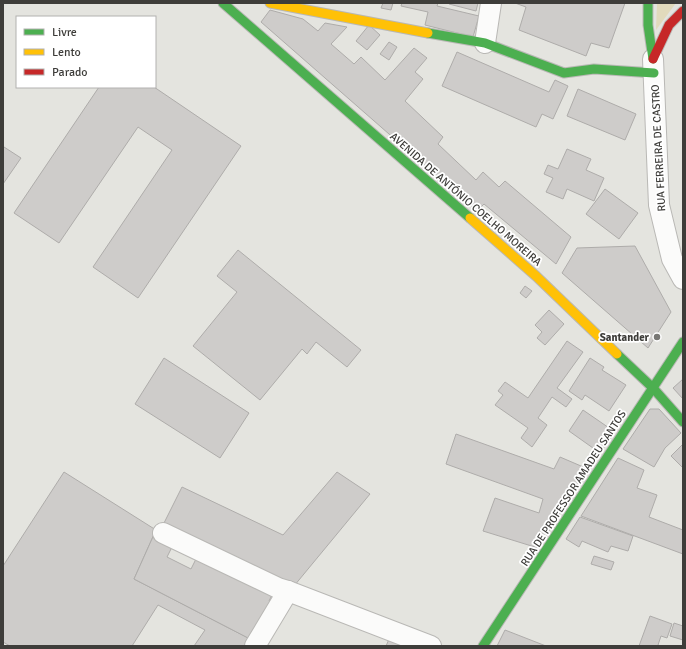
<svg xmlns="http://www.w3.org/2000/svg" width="686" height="649" viewBox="0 0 686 649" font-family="Signika,sans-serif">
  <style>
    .green { fill: #e1dabc }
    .building { fill: #ceccca; stroke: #aeacaa }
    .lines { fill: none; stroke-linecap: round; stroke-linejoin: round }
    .street-casing { stroke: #b9b8b5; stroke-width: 22 }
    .fast-casing { stroke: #b9b8b5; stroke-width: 11 }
    .slow-casing { stroke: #b9b8b5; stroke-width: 11 }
    .jam-casing { stroke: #b9b8b5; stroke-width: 11 }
    .street { stroke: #fbfbfa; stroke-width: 20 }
    .fast { stroke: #4caf50; stroke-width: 9 }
    .slow { stroke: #ffc107; stroke-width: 9 }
    .jam { stroke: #c62828; stroke-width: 9 }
    .poi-dot { fill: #787774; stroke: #fff; stroke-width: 1.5 }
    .labels { text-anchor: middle; stroke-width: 3.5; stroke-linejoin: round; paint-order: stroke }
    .street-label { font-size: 11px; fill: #3e3d3a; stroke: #fff }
    .poi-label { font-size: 11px; font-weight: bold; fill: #3e3d3a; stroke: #fff; text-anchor: end }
  </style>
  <rect width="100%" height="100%" fill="#e4e4df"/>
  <path class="green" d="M657,3H676L656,30Z"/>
  <g class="building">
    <path d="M383,3H393L391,10L381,8Z"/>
    <path d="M402,3H438L437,6L479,16L473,37L425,25L428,12L401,6Z"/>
    <path d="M450,3H478L476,11L449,4Z"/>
    <path d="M515,3H625L609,48L591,43L586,56L519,30L526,7Z"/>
    <path d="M270,10L303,19L318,31L325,23L347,27L331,44L354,64L361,57L385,80L414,48L427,58L415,72L423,79L405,101L443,137L438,144L476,180L483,172L499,187L505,181L571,237L556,264L484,204L477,211L261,22Z"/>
    <path d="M369,25L380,35L367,50L356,41Z"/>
    <path d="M389,42L397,47L389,60L380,54Z"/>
    <path d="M457,52L549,92L555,80L568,86L553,119L542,114L536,127L442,86Z"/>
    <path d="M99,87H154L241,146L138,298L93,267L172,150L138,127L59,243L14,213Z"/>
    <path d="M578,89L636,114L625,140L567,116Z"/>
    <path d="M4,147L21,158L3,184V149Z"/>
    <path d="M567,149L591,159L586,170L604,178L594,201L567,189L563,199L546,192L553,178L544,174L548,165L558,169Z"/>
    <path d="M605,189L638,213L619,239L586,214Z"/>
    <path d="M635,246L671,312L648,348L562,273L577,248Z"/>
    <path d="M238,250L361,350L347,367L316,342L307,354L302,349L260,400L193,346L237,292L217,276Z"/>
    <path d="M525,286L532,291L526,298L520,293Z"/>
    <path d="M549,310L564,324L545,345L537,338L542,332L535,325Z"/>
    <path d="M567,341L583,352L557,388L572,399L566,407L552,397L538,418L547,425L532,447L521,438L528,428L495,405L503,395L498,391L505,382L528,398Z"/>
    <path d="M164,358L249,413L220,458L135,404Z"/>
    <path d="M590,358L604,367L602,370L626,385L609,411L585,395L582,400L569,391Z"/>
    <path d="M683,379V399L673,388Z"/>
    <path d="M650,409H659L681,433L665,448L654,467L623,449Z"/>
    <path d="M583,410L615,432L600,453L569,431Z"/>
    <path d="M456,434L554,469L560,457L588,469L538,548L483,531L495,498L539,513L543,499L446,464Z"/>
    <path d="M683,444V468L671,456Z"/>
    <path d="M618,458L644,470L637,488L657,495L649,517L683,530V554L581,516Z"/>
    <path d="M64,472L156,530L134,579L252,640L248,646H194L205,630L158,605L132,646H10L3,642V566Z"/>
    <path d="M337,472L370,494L294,586L162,527L182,487L283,535Z"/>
    <path d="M580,517L633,536L628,551L611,546L608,552L582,541L579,547L566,539Z"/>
    <path d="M156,530L173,545L167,557L191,569L197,557L272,595L269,601L274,603L252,640L134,579Z"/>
    <path d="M594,556L614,562L611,570L591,564Z"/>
    <path d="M650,616L672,624L667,638L661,636L658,645L660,646H639Z"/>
    <path d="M674,623L683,626V640L670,636Z"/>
    <path d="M505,630L546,646H497Z"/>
    <path d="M390,637L408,646H386Z"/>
  </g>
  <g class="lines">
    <defs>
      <g id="street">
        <path d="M485,43L491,3"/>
        <path d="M653,59L659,205L672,259L683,279"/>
        <path d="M163,533L278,588L288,591L431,646"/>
        <path d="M255,646L288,591"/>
      </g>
      <g id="fast">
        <path d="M223,3L470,218"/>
        <path d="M648,3V25L653,59"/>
        <path d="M428,33L485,43L564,73L594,69L654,73"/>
        <path d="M617,354L653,388L683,422"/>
        <path d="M483,646L683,342"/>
      </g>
      <g id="slow">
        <path d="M270,3L428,33"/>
        <path d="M470,218L536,276L617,354"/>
      </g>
      <path id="jam" d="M653,59L669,25L683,11"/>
    </defs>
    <use href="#street" class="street-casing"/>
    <use href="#fast" class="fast-casing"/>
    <use href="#slow" class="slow-casing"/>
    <use href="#jam" class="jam-casing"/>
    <use href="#street" class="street"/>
    <use href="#fast" class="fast"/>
    <use href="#slow" class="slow"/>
    <use href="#jam" class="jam"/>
  </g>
  <circle class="poi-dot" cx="657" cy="337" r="4"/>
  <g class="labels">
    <g class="street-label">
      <text transform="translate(658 148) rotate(-93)" y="4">RUA FERREIRA DE CASTRO</text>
      <text transform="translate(466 199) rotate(41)" y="4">AVENIDA DE ANTÓNIO COELHO MOREIRA</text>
      <text transform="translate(573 488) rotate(-57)" y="4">RUA DE PROFESSOR AMADEU SANTOS</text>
    </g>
    <g class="poi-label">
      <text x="649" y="341">Santander</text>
    </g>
  </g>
  <rect width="686" height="649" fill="none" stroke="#3e3d3a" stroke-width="8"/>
  <rect x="16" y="16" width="140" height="72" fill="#ffffff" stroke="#b2b1b0"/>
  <rect x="24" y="29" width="20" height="6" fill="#4caf50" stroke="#b2b1b0"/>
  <text x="52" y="36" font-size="12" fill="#3e3d3a">Livre</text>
  <rect x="24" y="49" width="20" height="6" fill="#ffc107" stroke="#b2b1b0"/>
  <text x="52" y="56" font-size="12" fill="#3e3d3a">Lento</text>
  <rect x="24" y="69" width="20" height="6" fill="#c62828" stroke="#b2b1b0"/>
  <text x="52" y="76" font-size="12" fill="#3e3d3a">Parado</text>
</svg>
